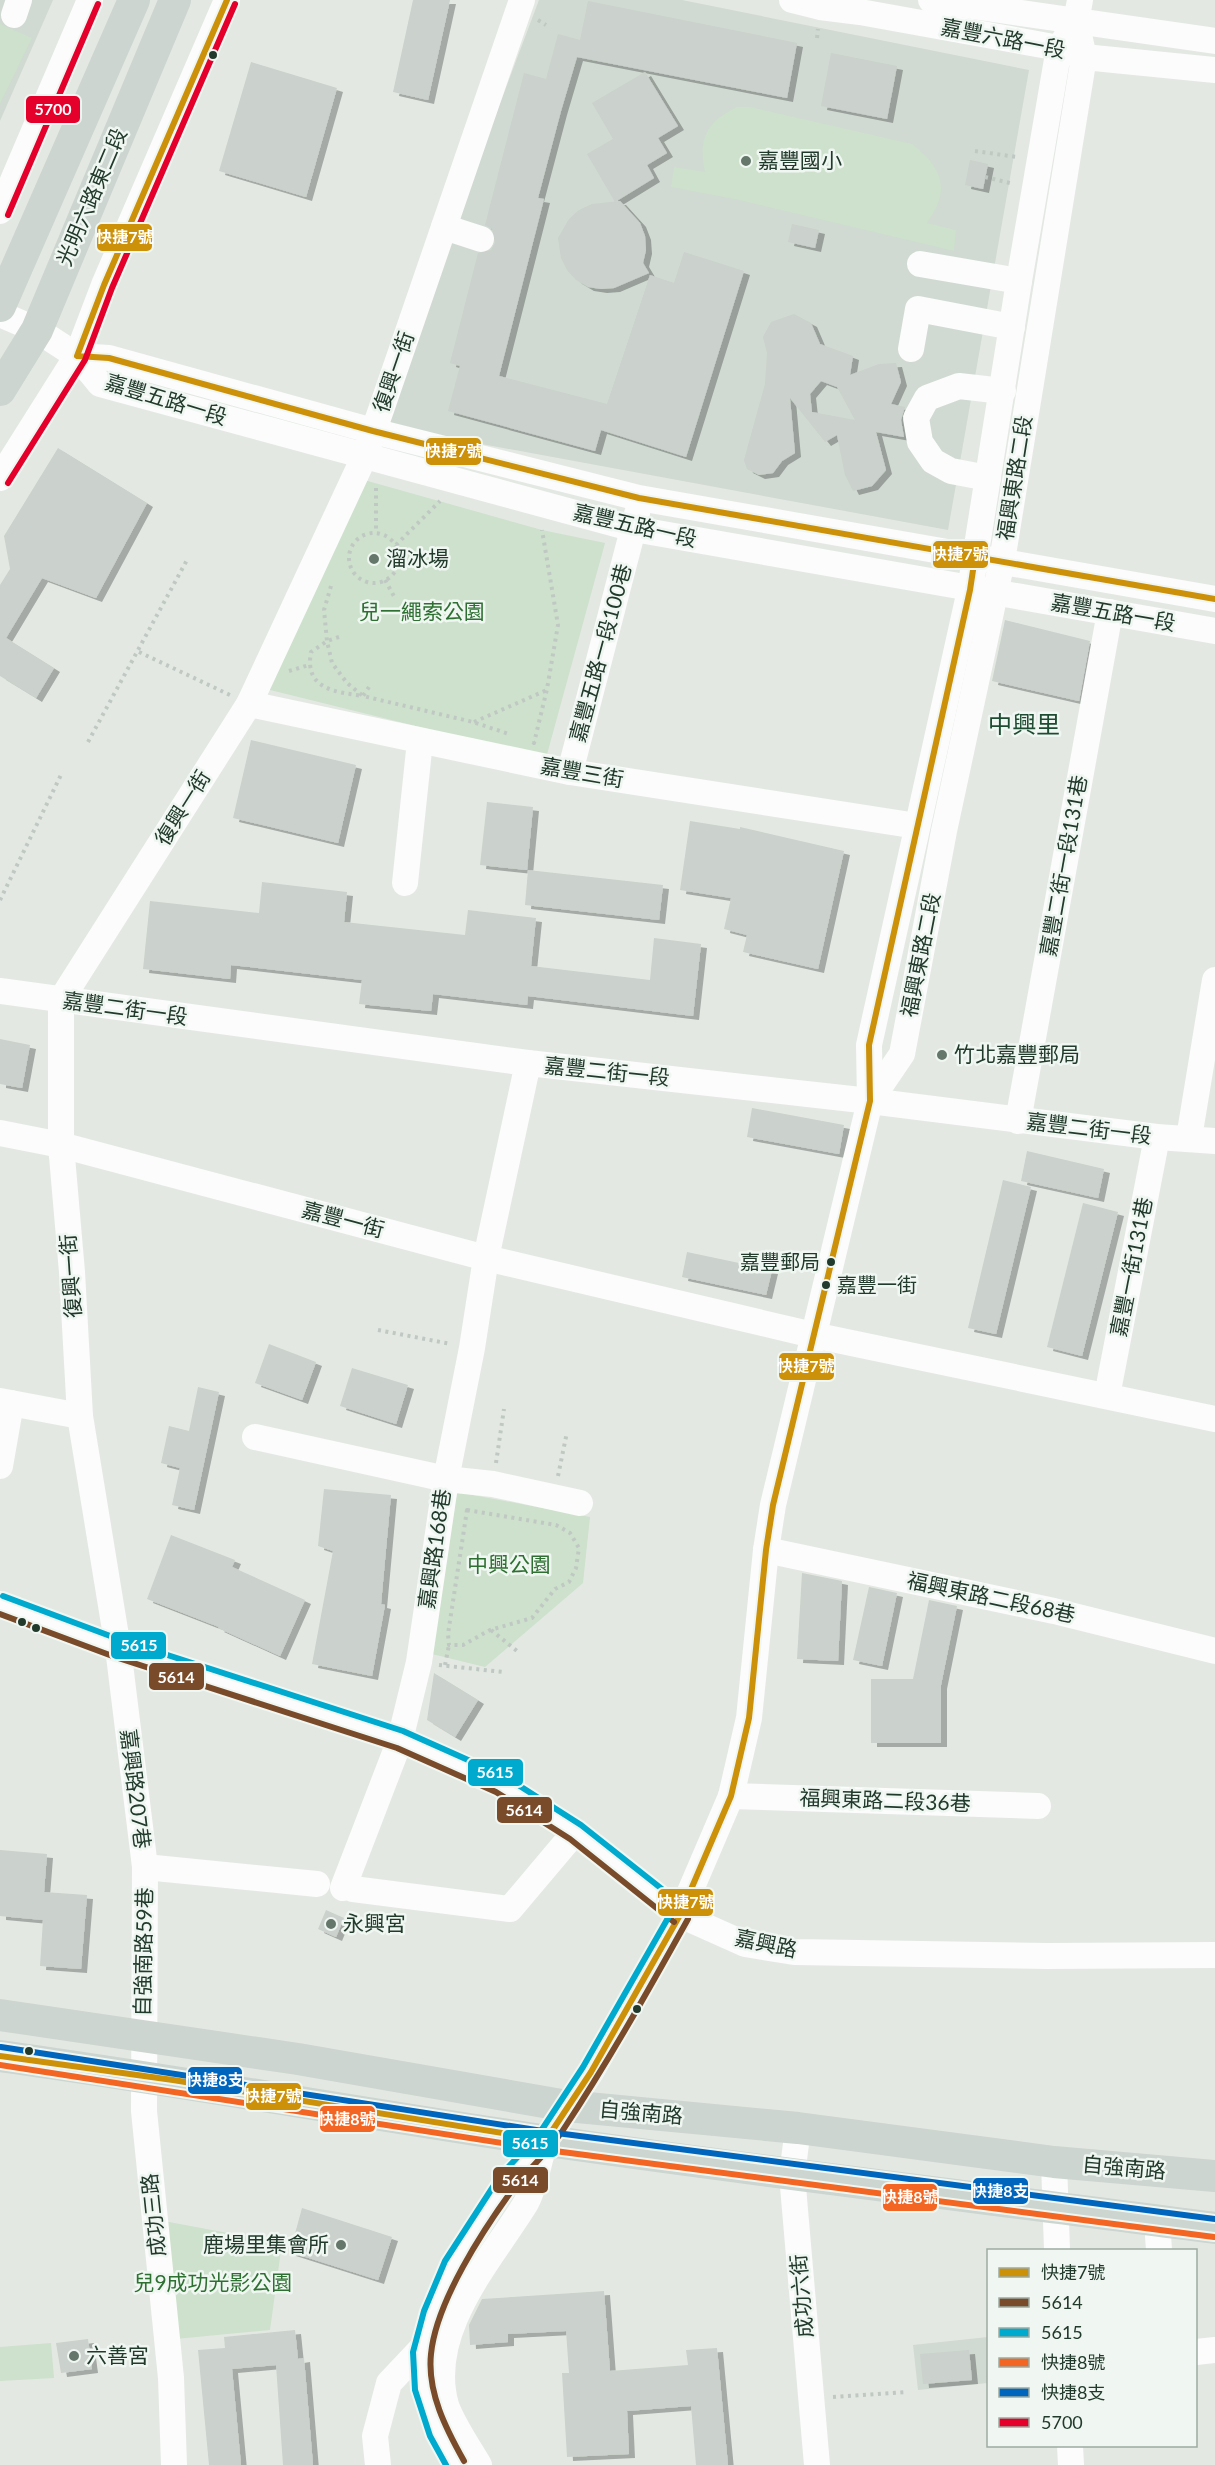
<svg xmlns="http://www.w3.org/2000/svg" width="1215" height="2465" viewBox="0 0 1215 2465" font-family="Lato,'Noto Sans TC',sans-serif">
  <style>
    .built { fill: #d0d9d2 }
    .green { fill: #cde1cc }
    .building { fill: #cbd1cc; fill-rule: evenodd; filter: url(#shadow) }
    .lines { fill: none; stroke-linecap: round; stroke-linejoin: round }
    .path { stroke: #c0c8c3; stroke-width: 4; stroke-dasharray: 3 4.5; stroke-linecap: butt }
    .minor { stroke: #fbfcfb; stroke-width: 26 }
    .major { stroke: #cdd5d0; stroke-width: 32 }
    .bus-1-casing { stroke: #f0f7f2; stroke-width: 10 }
    .bus-2-casing { stroke: #f0f7f2; stroke-width: 10 }
    .bus-3-casing { stroke: #f0f7f2; stroke-width: 10 }
    .bus-4-casing { stroke: #f0f7f2; stroke-width: 10 }
    .bus-5-casing { stroke: #f0f7f2; stroke-width: 10 }
    .bus-6-casing { stroke: #f0f7f2; stroke-width: 10 }
    .bus-1 { stroke: #cc9009; stroke-width: 6 }
    .bus-2 { stroke: #7a4b2a; stroke-width: 6 }
    .bus-3 { stroke: #00a9ce; stroke-width: 6 }
    .bus-4 { stroke: #f26522; stroke-width: 6 }
    .bus-5 { stroke: #0065bd; stroke-width: 6 }
    .bus-6 { stroke: #e4002b; stroke-width: 6 }
    .bus-dot { fill: #213a2b; stroke: #f0f7f2; stroke-width: 2 }
    .poi-dot { fill: #65776b; stroke: #f0f7f2; stroke-width: 2 }
    .labels { text-anchor: middle; stroke-width: 5; stroke-linejoin: round; paint-order: stroke }
    .bus-label { font-size: 20px; fill: #213a2b; stroke: #f0f7f2; text-anchor: end }
    .street-label { font-size: 21px; fill: #213a2b; stroke: #f0f7f2 }
    .poi-label { font-size: 21px; fill: #213a2b; stroke: #f0f7f2; text-anchor: start }
    .park-label { font-size: 21px; fill: #2d7031; stroke: #f0f7f2 }
    .quarter-label { font-size: 24px; fill: #1e4c32; stroke: #f0f7f2 }
    .line-badge { stroke: #f0f7f2; stroke-width: 2 }
    .badge-label { font-size: 16px; text-anchor: middle; font-weight: bold; fill: #fff }
  </style>
  <defs>
    <filter id="shadow"><feDropShadow dx="6" dy="4" stdDeviation="0" flood-color="#0004"/></filter>
  </defs>
  <rect width="100%" height="100%" fill="#e3e8e3"/>
  <g class="built">
    <path d="M0,0H53L0,121Z"/>
    <path d="M539,0H682L1029,70L948,530L379,425Z"/>
    <path d="M988,2337V2383L918,2390L913,2345Z"/>
  </g>
  <g class="green">
    <path d="M0,24L32,38L0,104Z"/>
    <path d="M737,107H750L912,144C943,168 951,190 927,223L956,230L954,251L739,200L671,187L674,167L705,172C698,139 706,122 737,107Z"/>
    <path d="M357,478L542,530L605,543L546,758L266,689Z"/>
    <path d="M457,1492L590,1517L583,1583L485,1667L432,1654Z"/>
    <path d="M153,2219L282,2243L270,2330L165,2340Z"/>
    <path d="M51,2343L54,2378L0,2381V2347Z"/>
  </g>
  <g class="building">
    <path d="M413,0H450L428,100L393,92Z"/>
    <path d="M588,1L797,43L787,98L577,57L561,111L538,198L544,199L499,376L607,404L650,275L674,283L684,252L744,271L686,457L601,430L595,451L448,411L460,366L450,363L478,253L491,250L495,243L492,229L485,225L524,73L546,79L558,34L580,40Z"/>
    <path d="M831,53L897,66L887,119L821,106Z"/>
    <path d="M251,62L337,88L306,197L219,171Z"/>
    <path d="M645,72L678,126L658,138L667,153L647,165L654,178L615,202L587,154L613,139L592,103Z"/>
    <path d="M970,160L988,164L983,189L965,185Z"/>
    <path d="M620,201L640,223L645,236L646,250L643,263L649,273L614,288L601,289L588,287L576,280L567,270L561,258L558,238L569,219L579,210L592,204Z"/>
    <path d="M792,224L819,230L815,248L788,242Z"/>
    <path d="M794,314L811,323L820,344L853,356L850,375L879,364L896,363L901,382L891,404L905,407L901,420L904,437L876,432L886,470L872,486L853,491L845,475L837,435L825,442L790,398L795,453L782,461L773,473L759,475L747,469L744,460L765,384L767,353L763,337L771,322ZM821,381L837,387L855,420L812,412L810,394Z"/>
    <path d="M58,448L147,503L96,598L42,578L6,638L54,668L36,698L0,676V585L10,569L4,536Z"/>
    <path d="M1005,620L1090,641L1079,701L992,681Z"/>
    <path d="M251,740L356,765L338,843L233,818Z"/>
    <path d="M487,802L533,807L527,870L480,865Z"/>
    <path d="M690,821L740,829V827L844,851L818,969L743,952L747,935L724,929L731,898L680,890Z"/>
    <path d="M528,870L663,885L659,920L525,905Z"/>
    <path d="M262,882L347,892L344,922L465,935L468,910L536,918L531,966L650,980L654,938L701,944L693,1016L528,996L527,1005L433,994L431,1011L359,1004L362,980L231,965L230,979L143,969L150,901L259,913Z"/>
    <path d="M0,1039L30,1045L22,1088L0,1084Z"/>
    <path d="M752,1108L844,1125L839,1154L747,1137Z"/>
    <path d="M1027,1151L1104,1169L1098,1198L1021,1181Z"/>
    <path d="M1003,1180L1031,1187L996,1334L968,1328Z"/>
    <path d="M1083,1203L1118,1212L1082,1356L1047,1347Z"/>
    <path d="M687,1252L772,1270L766,1295L682,1277Z"/>
    <path d="M269,1344L316,1362L302,1400L255,1383Z"/>
    <path d="M352,1368L408,1385L396,1424L340,1406Z"/>
    <path d="M198,1387L219,1392L194,1510L172,1505L180,1468L161,1463L169,1426L189,1431Z"/>
    <path d="M324,1489L391,1495L381,1604L385,1605L372,1676L312,1664L333,1551L318,1546Z"/>
    <path d="M171,1535L235,1560L232,1567L305,1600L280,1656L218,1628L219,1627L147,1599Z"/>
    <path d="M802,1573L842,1581L838,1661L797,1659Z"/>
    <path d="M869,1587L897,1593L882,1666L853,1660Z"/>
    <path d="M929,1600L957,1606L941,1685V1743H871V1679H913Z"/>
    <path d="M434,1673L478,1700L455,1737L427,1720Z"/>
    <path d="M0,1850L47,1854L44,1892L87,1895L81,1969L40,1966L43,1920L0,1916Z"/>
    <path d="M326,1910L344,1918L336,1937L318,1929Z"/>
    <path d="M302,2208L392,2237L378,2280L290,2252Z"/>
    <path d="M604,2291L610,2371L688,2365L686,2350L717,2348L728,2465H696L691,2406L627,2411L629,2454L567,2457L562,2373H569L566,2331L508,2334V2342L470,2345L469,2325L482,2299Z"/>
    <path d="M295,2330L298,2359L304,2358L313,2465H283L276,2365L232,2369L241,2465H209L198,2350L225,2348L224,2337Z"/>
    <path d="M88,2339L92,2369L61,2373L56,2343Z"/>
    <path d="M969,2350L972,2380L923,2384L920,2354Z"/>
  </g>
  <g class="lines">
    <g class="path">
      <path d="M538,20L546,25"/>
      <path d="M817,38L818,29"/>
      <path d="M975,151L1017,157"/>
      <path d="M985,177L1014,184"/>
      <path d="M376,488V533"/>
      <circle cx="374" cy="558" r="25"/>
      <path d="M396,545L440,501"/>
      <path d="M385,580L395,598"/>
      <path d="M331,586L324,610L327,641L332,663L347,683L363,696L473,722L509,734"/>
      <path d="M339,637L327,641L311,652C304,689 335,692 363,696L369,687"/>
      <path d="M139,652L230,695"/>
      <path d="M289,671L309,665"/>
      <path d="M474,722L547,690"/>
      <path d="M88,742L187,560"/>
      <path d="M533,742L534,743L547,689L558,625L542,530"/>
      <path d="M0,900L61,775"/>
      <path d="M378,1330L451,1344"/>
      <path d="M496,1463L504,1409"/>
      <path d="M558,1476L567,1432"/>
      <path d="M467,1510L556,1525L570,1533L579,1548L576,1568L569,1582L555,1589L532,1618L490,1630L463,1645H449L448,1634Z"/>
      <path d="M491,1630L517,1651"/>
      <path d="M439,1665L503,1672"/>
      <path d="M445,1665L449,1645"/>
      <path d="M833,2397L907,2392"/>
    </g>
    <g class="minor">
      <path d="M792,0L820,7L860,12L1059,48L1084,57L1215,70"/>
      <path d="M931,0L1215,41"/>
      <path d="M14,15L19,0"/>
      <path d="M0,211L90,0"/>
      <path d="M444,227L481,239"/>
      <path d="M920,264L1019,281"/>
      <path d="M0,314L37,330L77,356L100,384L634,529L1215,631"/>
      <path d="M911,349L918,309L1012,327"/>
      <path d="M77,356L109,358L373,431L639,498L1215,599"/>
      <path d="M0,478L77,356L104,285L227,0"/>
      <path d="M988,478L951,471L933,461L920,442L916,418L927,398L959,386L1003,391"/>
      <path d="M249,704L570,772L917,826"/>
      <path d="M570,772L637,514"/>
      <path d="M405,883L420,741"/>
      <path d="M0,991L528,1063L870,1101L1157,1137L1215,1141"/>
      <path d="M870,1101L902,1054L944,831L1002,561L1084,57L1076,22L1080,0"/>
      <path d="M1018,1121L1110,612"/>
      <path d="M0,1133L61,1145L486,1258L813,1335L1215,1419"/>
      <path d="M1189,1138L1215,980"/>
      <path d="M1107,1396L1157,1137"/>
      <path d="M0,1401L80,1416"/>
      <path d="M255,1437L446,1479L493,1484L580,1503"/>
      <path d="M0,1466L11,1403"/>
      <path d="M766,1550L1054,1611L1215,1651"/>
      <path d="M0,1604L118,1648L400,1740L500,1784L575,1832L680,1915L745,1944L794,1952L1046,1956L1215,1955"/>
      <path d="M731,1796L1038,1806"/>
      <path d="M145,1867L317,1884"/>
      <path d="M343,1888L400,1740L419,1662L446,1479L472,1348L486,1258L528,1063"/>
      <path d="M353,1889L510,1909L575,1832"/>
      <path d="M798,2128L792,2175L817,2465"/>
      <path d="M1054,2162L1057,2250"/>
      <path d="M1157,2221L1159,2250"/>
      <path d="M1196,2352L1215,2350"/>
      <path d="M1070,2446L1071,2465"/>
      <path d="M174,2465L171,2378L144,2111L145,1867L118,1648L80,1416L72,1272L61,1145V1000L249,704L365,455L381,410L522,0"/>
      <path d="M378,2465L375,2436L389,2383L423,2347"/>
      <path d="M456,2465L438,2432L424,2389L422,2353L432,2315L453,2266L507,2182L546,2140L591,2072L680,1915L731,1796L749,1718L766,1550L773,1505L870,1101L869,1045L970,590L1019,281L1059,48L1076,22"/>
      <path d="M479,2465C469,2448 452,2423 446,2405C425,2331 491,2260 526,2203C535,2187 538,2164 544,2146"/>
    </g>
    <g class="major">
      <path d="M0,306L134,0"/>
      <path d="M0,390L37,330L175,0"/>
      <path d="M0,2015L298,2059L567,2106L798,2128L1054,2162L1215,2176"/>
      <path d="M0,2056C183,2081 365,2114 548,2141C770,2173 993,2199 1215,2228"/>
    </g>
    <defs>
      <g id="bus-1">
        <path d="M227,0L104,285L77,356L109,358L373,431L639,498L1215,599"/>
        <path d="M0,2056L173,2080L546,2140L591,2072L680,1915L731,1796L749,1718L766,1550L773,1505L870,1101L869,1045L970,590L975,557"/>
      </g>
      <g id="bus-2">
        <path d="M0,1614L115,1657L397,1748L496,1792L570,1839L674,1922"/>
        <path d="M464,2461C446,2429 427,2392 431,2354C436,2302 483,2230 513,2189C529,2168 549,2152 563,2130C608,2062 648,1991 688,1919"/>
      </g>
      <g id="bus-3">
        <path d="M3,1596L121,1640L403,1731L504,1776L581,1825L686,1908"/>
        <path d="M446,2465L430,2436L415,2390L413,2352L424,2311L445,2261L500,2176L539,2134L583,2067L672,1911"/>
      </g>
      <path id="bus-4" d="M0,2065L547,2150L1214,2237"/>
      <path id="bus-5" d="M1,2047L549,2132L1215,2219"/>
      <g id="bus-6">
        <path d="M8,215L98,4"/>
        <path d="M8,483L85,360L112,288L235,4"/>
      </g>
    </defs>
    <use href="#bus-1" class="bus-1-casing"/>
    <use href="#bus-2" class="bus-2-casing"/>
    <use href="#bus-3" class="bus-3-casing"/>
    <use href="#bus-4" class="bus-4-casing"/>
    <use href="#bus-5" class="bus-5-casing"/>
    <use href="#bus-6" class="bus-6-casing"/>
    <use href="#bus-1" class="bus-1"/>
    <use href="#bus-2" class="bus-2"/>
    <use href="#bus-3" class="bus-3"/>
    <use href="#bus-4" class="bus-4"/>
    <use href="#bus-5" class="bus-5"/>
    <use href="#bus-6" class="bus-6"/>
  </g>
  <g class="bus-dot">
    <circle cx="213" cy="55" r="5"/>
    <circle cx="831" cy="1262" r="5"/>
    <circle cx="826" cy="1285" r="5"/>
    <circle cx="22" cy="1622" r="5"/>
    <circle cx="36" cy="1628" r="5"/>
    <circle cx="637" cy="2009" r="5"/>
    <circle cx="29" cy="2051" r="5"/>
  </g>
  <g class="poi-dot">
    <circle cx="746" cy="161" r="6"/>
    <circle cx="374" cy="559" r="6"/>
    <circle cx="942" cy="1055" r="6"/>
    <circle cx="331" cy="1924" r="6"/>
    <circle cx="341" cy="2245" r="6"/>
    <circle cx="74" cy="2356" r="6"/>
  </g>
  <g class="labels">
    <g class="bus-label">
      <text x="820" y="1269">嘉豐郵局</text>
      <text x="837" y="1292" text-anchor="start">嘉豐一街</text>
    </g>
    <g class="street-label">
      <text transform="translate(1003 39) rotate(11)" y="7">嘉豐六路一段</text>
      <text transform="translate(92 197) rotate(-67)" y="7">光明六路東二段</text>
      <text transform="translate(394 372) rotate(-71)" y="7">復興一街</text>
      <text transform="translate(166 400) rotate(17)" y="7">嘉豐五路一段</text>
      <text transform="translate(1015 478) rotate(-81)" y="7">福興東路二段</text>
      <text transform="translate(635 526) rotate(13)" y="7">嘉豐五路一段</text>
      <text transform="translate(1113 613) rotate(10)" y="7">嘉豐五路一段</text>
      <text transform="translate(601 653) rotate(-75)" y="7">嘉豐五路一段100巷</text>
      <text transform="translate(582 773) rotate(10)" y="7">嘉豐三街</text>
      <text transform="translate(183 808) rotate(-58)" y="7">復興一街</text>
      <text transform="translate(1064 866) rotate(-80)" y="7">嘉豐二街一段131巷</text>
      <text transform="translate(921 955) rotate(-79)" y="7">福興東路二段</text>
      <text transform="translate(125 1009) rotate(8)" y="7">嘉豐二街一段</text>
      <text transform="translate(607 1072) rotate(6)" y="7">嘉豐二街一段</text>
      <text transform="translate(1089 1129) rotate(7)" y="7">嘉豐二街一段</text>
      <text transform="translate(343 1220) rotate(15)" y="7">嘉豐一街</text>
      <text transform="translate(1132 1267) rotate(-79)" y="7">嘉豐一街131巷</text>
      <text transform="translate(71 1276) rotate(-94)" y="7">復興一街</text>
      <text transform="translate(435 1549) rotate(-82)" y="7">嘉興路168巷</text>
      <text transform="translate(991 1598) rotate(12)" y="7">福興東路二段68巷</text>
      <text transform="translate(135 1789) rotate(83)" y="7">嘉興路207巷</text>
      <text transform="translate(885 1801) rotate(2)" y="7">福興東路二段36巷</text>
      <text transform="translate(766 1944) rotate(12)" y="7">嘉興路</text>
      <text transform="translate(144 1952) rotate(-89)" y="7">自強南路59巷</text>
      <text transform="translate(641 2113) rotate(5)" y="7">自強南路</text>
      <text transform="translate(1124 2168) rotate(5)" y="7">自強南路</text>
      <text transform="translate(154 2215) rotate(-96)" y="7">成功三路</text>
      <text transform="translate(802 2296) rotate(-95)" y="7">成功六街</text>
    </g>
    <g class="poi-label">
      <text x="758" y="168">嘉豐國小</text>
      <text x="386" y="566">溜冰場</text>
      <text x="954" y="1062">竹北嘉豐郵局</text>
      <text x="343" y="1931">永興宮</text>
      <text x="329" y="2252" text-anchor="end">鹿場里集會所</text>
      <text x="86" y="2363">六善宮</text>
    </g>
    <g class="park-label">
      <text x="422" y="619">兒一繩索公園</text>
      <text x="509" y="1572">中興公園</text>
      <text x="213" y="2290">兒9成功光影公園</text>
    </g>
    <g class="quarter-label">
      <text x="1024" y="733">中興里</text>
    </g>
  </g>
  <g class="line-badge">
    <rect x="25" y="95" width="56" height="29" rx="6" fill="#e4002b"/>
    <rect x="96" y="223" width="57" height="29" rx="6" fill="#cc9009"/>
    <rect x="425" y="437" width="57" height="29" rx="6" fill="#cc9009"/>
    <rect x="932" y="540" width="57" height="29" rx="6" fill="#cc9009"/>
    <rect x="778" y="1352" width="57" height="29" rx="6" fill="#cc9009"/>
    <rect x="110" y="1631" width="57" height="29" rx="6" fill="#00a9ce"/>
    <rect x="148" y="1662" width="57" height="29" rx="6" fill="#7a4b2a"/>
    <rect x="467" y="1758" width="57" height="29" rx="6" fill="#00a9ce"/>
    <rect x="496" y="1796" width="57" height="28" rx="6" fill="#7a4b2a"/>
    <rect x="657" y="1888" width="57" height="29" rx="6" fill="#cc9009"/>
    <rect x="187" y="2066" width="56" height="29" rx="6" fill="#0065bd"/>
    <rect x="245" y="2082" width="57" height="29" rx="6" fill="#cc9009"/>
    <rect x="319" y="2105" width="57" height="28" rx="6" fill="#f26522"/>
    <rect x="502" y="2129" width="57" height="29" rx="6" fill="#00a9ce"/>
    <rect x="492" y="2166" width="57" height="28" rx="6" fill="#7a4b2a"/>
    <rect x="972" y="2177" width="57" height="28" rx="6" fill="#0065bd"/>
    <rect x="882" y="2183" width="56" height="29" rx="6" fill="#f26522"/>
  </g>
  <g class="badge-label">
    <text x="53" y="115">5700</text>
    <text x="125" y="243">快捷7號</text>
    <text x="454" y="457">快捷7號</text>
    <text x="960" y="560">快捷7號</text>
    <text x="806" y="1372">快捷7號</text>
    <text x="139" y="1651">5615</text>
    <text x="176" y="1683">5614</text>
    <text x="495" y="1778">5615</text>
    <text x="524" y="1816">5614</text>
    <text x="686" y="1908">快捷7號</text>
    <text x="215" y="2086">快捷8支</text>
    <text x="273" y="2102">快捷7號</text>
    <text x="347" y="2125">快捷8號</text>
    <text x="530" y="2149">5615</text>
    <text x="520" y="2186">5614</text>
    <text x="1000" y="2197">快捷8支</text>
    <text x="910" y="2203">快捷8號</text>
  </g>
  <rect x="987" y="2249" width="210" height="198" fill="#f0f7f2" stroke="#9daba2" stroke-width="1.5"/>
  <rect x="999" y="2268" width="30" height="9" fill="#cc9009" stroke="#9daba2" stroke-width="1.5"/>
  <text x="1041" y="2279" font-size="18" fill="#213a2b">快捷7號</text>
  <rect x="999" y="2298" width="30" height="9" fill="#7a4b2a" stroke="#9daba2" stroke-width="1.5"/>
  <text x="1041" y="2309" font-size="18" fill="#213a2b">5614</text>
  <rect x="999" y="2328" width="30" height="9" fill="#00a9ce" stroke="#9daba2" stroke-width="1.5"/>
  <text x="1041" y="2339" font-size="18" fill="#213a2b">5615</text>
  <rect x="999" y="2358" width="30" height="9" fill="#f26522" stroke="#9daba2" stroke-width="1.5"/>
  <text x="1041" y="2369" font-size="18" fill="#213a2b">快捷8號</text>
  <rect x="999" y="2388" width="30" height="9" fill="#0065bd" stroke="#9daba2" stroke-width="1.5"/>
  <text x="1041" y="2399" font-size="18" fill="#213a2b">快捷8支</text>
  <rect x="999" y="2418" width="30" height="9" fill="#e4002b" stroke="#9daba2" stroke-width="1.5"/>
  <text x="1041" y="2429" font-size="18" fill="#213a2b">5700</text>
</svg>
